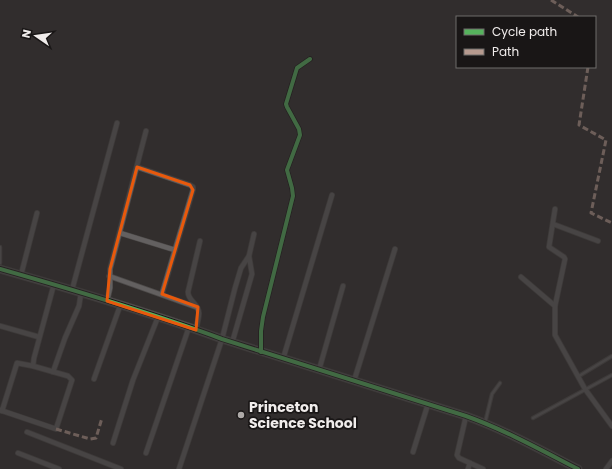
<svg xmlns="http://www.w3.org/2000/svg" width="612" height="469" viewBox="0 0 612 469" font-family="Poppins,sans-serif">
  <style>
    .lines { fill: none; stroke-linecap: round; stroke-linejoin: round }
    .lane-casing { stroke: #4d4a49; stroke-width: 4.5 }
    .street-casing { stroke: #4d4a49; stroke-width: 6 }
    .secondary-casing { stroke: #4d4a49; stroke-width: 9 }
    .lane { stroke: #636060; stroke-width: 2.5 }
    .street { stroke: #636060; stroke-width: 4.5 }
    .secondary { stroke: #636060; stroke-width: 7 }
    .quiet { stroke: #b69a8f; stroke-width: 3; stroke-dasharray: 6 3; stroke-linecap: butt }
    .cycleway-casing { stroke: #191616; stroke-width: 6 }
    .cycleway { stroke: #56b35d; stroke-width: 4 }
    .marked { fill: none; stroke: #e8590c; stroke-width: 3; stroke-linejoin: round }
    .poi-dot { fill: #aeaaa8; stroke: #191616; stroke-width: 1.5 }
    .labels { text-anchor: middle; stroke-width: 3.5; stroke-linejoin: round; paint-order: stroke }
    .poi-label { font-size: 14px; font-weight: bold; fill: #f0eceb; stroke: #191616; text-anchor: start }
  </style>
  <rect width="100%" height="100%" fill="#322e2d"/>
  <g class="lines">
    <defs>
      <g id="lane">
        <path d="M0,247V263"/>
        <path d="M579,376L612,356"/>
        <path d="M533,418L612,375"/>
        <path d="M485,423L492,394L500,383"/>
      </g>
      <g id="street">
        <path d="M555,209L549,247L564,257L565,259L555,306V335L585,389L612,426"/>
        <path d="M553,224L598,241"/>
        <path d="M120,233L175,250L193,190V187L190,185L137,167"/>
        <path d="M21,275L37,213"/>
        <path d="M109,276L196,307"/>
        <path d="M521,277L555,306"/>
        <path d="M72,290L117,123"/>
        <path d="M162,294L175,250"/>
        <path d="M107,301L110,288V269L146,131"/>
        <path d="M0,326L39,337"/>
        <path d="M196,330C197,324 199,318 199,313C199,304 188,301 188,292L200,241"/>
        <path d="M232,343L252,274L249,256"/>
        <path d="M261,352V331L263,317L293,196L292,188L287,170L300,135L299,129L287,107L286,104L297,68L310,59"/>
        <path d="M283,359L332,195"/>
        <path d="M319,370L343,286"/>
        <path d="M53,372L65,338L79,306L81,293"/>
        <path d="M94,379L120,306"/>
        <path d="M354,381L395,249"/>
        <path d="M0,410L56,429L72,380L68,376L33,366L34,358L54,284"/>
        <path d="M2,411L17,363L33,366"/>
        <path d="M466,416L457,455L459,458L483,469"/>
        <path d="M27,432L121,469"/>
        <path d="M113,443L133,380L158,317"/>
        <path d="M413,452L428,404"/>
        <path d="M18,453L59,469"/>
        <path d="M146,453L189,327"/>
        <path d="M179,469L222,339L235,288L241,268L249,256L254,234"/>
        <path d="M468,469L470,463"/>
        <path d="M606,469L612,461"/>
      </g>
      <path id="secondary" d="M0,269C74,290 149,312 222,339L466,416C505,430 541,450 578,469"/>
    </defs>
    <use href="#lane" class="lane-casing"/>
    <use href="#street" class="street-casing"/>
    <use href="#secondary" class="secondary-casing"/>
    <use href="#lane" class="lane"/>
    <use href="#street" class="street"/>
    <use href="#secondary" class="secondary"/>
    <g class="quiet">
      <path d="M551,0L578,17"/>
      <path d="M588,67L579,125L606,140L591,213L612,223"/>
      <path d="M56,429L90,439L96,438L102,418"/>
    </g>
    <defs>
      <g id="cycleway">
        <path d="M0,269C74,290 149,312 222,339L466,416C505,430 541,450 578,469"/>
        <path d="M261,352V331L263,317L293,196L292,188L287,170L300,135L299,129L287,107L286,104L297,68L310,59"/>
      </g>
    </defs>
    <use href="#cycleway" class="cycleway-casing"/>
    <use href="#cycleway" class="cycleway"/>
  </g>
  <path d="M0 0H612V469H0ZM137,167L190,185L193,190L162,294L198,307L196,330L107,301L110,269Z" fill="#322e2d" fill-opacity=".55" fill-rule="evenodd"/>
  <path class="marked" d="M137,167L190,185L193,190L162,294L198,307L196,330L107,301L110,269Z"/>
  <circle class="poi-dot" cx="241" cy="415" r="4"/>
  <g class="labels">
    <g class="poi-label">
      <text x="249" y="412">Princeton<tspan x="249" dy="16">Science School</tspan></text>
    </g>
  </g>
  <rect x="456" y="16" width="140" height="52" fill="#191616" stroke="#6f6c6b"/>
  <rect x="464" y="29" width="20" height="6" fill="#56b35d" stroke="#6f6c6b"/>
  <text x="492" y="36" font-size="12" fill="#f0eceb">Cycle path</text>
  <rect x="464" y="49" width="20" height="6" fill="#b69a8f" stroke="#6f6c6b"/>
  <text x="492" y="56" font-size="12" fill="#f0eceb">Path</text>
  <g transform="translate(36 36) rotate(283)" stroke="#191616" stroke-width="3" paint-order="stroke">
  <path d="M0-3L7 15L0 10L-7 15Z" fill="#f0eceb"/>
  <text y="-6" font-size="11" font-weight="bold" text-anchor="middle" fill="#f0eceb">N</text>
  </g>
</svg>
